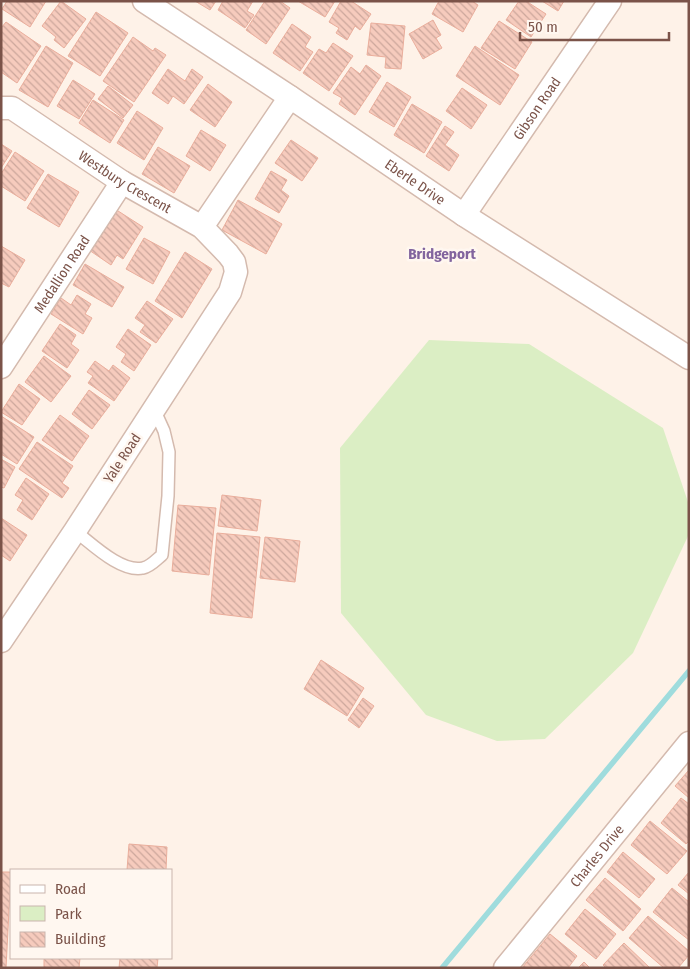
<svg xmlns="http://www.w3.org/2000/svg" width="690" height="969" viewBox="0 0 690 969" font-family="'Fira Sans Condensed',sans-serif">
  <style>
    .green { fill: #dbeec4 }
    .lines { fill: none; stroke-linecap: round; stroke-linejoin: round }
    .stream { stroke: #9fdcdd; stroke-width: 5.5 }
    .building { fill: url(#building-back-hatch); stroke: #eaae9c }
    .lane-casing { stroke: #d4baae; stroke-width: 14 }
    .street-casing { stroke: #d4baae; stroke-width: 25 }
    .lane { stroke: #fff; stroke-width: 11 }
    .street { stroke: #fff; stroke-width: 22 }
    .labels { text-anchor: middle; stroke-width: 5; stroke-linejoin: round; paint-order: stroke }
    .street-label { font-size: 14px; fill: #7b5349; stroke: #fff7f0 }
    .neighbourhood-label { font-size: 15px; font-weight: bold; fill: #82649e; stroke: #fff7f0 }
  </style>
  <defs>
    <pattern id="building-back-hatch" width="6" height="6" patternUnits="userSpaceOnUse" patternTransform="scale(1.25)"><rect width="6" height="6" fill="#f6cbbd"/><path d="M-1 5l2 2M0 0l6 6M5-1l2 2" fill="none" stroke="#cca79c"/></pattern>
  </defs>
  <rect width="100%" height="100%" fill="#fef2e8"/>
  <path class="green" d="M429,340L529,344L663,428L689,505V534L633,653L545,739L497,741L426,715L341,613L340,448Z"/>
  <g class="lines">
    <path class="stream" d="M442,968L689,671"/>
  </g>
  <g class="building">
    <path d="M7,1H46L30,27L2,9Z"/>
    <path d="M61,1L86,19L64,48L54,40L56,37L42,26Z"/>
    <path d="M195,1H216L210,10Z"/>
    <path d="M223,1H253L247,11L254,15L245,28L218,10Z"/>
    <path d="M265,1H280L290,8L266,44L246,30Z"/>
    <path d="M298,1H335L325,17Z"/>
    <path d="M341,1H351L371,14L360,30L355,26L347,40L336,33L339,28L329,22Z"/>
    <path d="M439,1H472L478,5L463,32L432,14Z"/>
    <path d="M519,1H526L546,14L531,37L506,20Z"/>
    <path d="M542,1H564L558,11Z"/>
    <path d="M96,12L128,33L100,76L68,56Z"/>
    <path d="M433,20L441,35L436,38L442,48L423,59L409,34Z"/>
    <path d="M499,21L532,42L515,69L481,48Z"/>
    <path d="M6,22L41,46L17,83L1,72V28Z"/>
    <path d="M371,23L405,26L401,69L385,68L386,57L367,55Z"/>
    <path d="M292,24L311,37L305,47L313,52L300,71L273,53Z"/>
    <path d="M133,37L153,51L155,48L166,55L134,102L103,81Z"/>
    <path d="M333,43L353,56L329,91L303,73L319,49L326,53Z"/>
    <path d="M46,46L73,63L48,107L19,90Z"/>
    <path d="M475,46L519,75L500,105L456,76Z"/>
    <path d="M366,65L381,76L355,115L339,104L342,98L333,93L351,67L360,74Z"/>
    <path d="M168,69L185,81L192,69L203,77L184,104L173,96L168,104L152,93Z"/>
    <path d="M73,80L95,94L79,119L57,106Z"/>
    <path d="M387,82L411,97L394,127L369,112Z"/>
    <path d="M208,84L232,102L215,127L190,110Z"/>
    <path d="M108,86L133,105L123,118L98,99Z"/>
    <path d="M462,88L487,105L471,129L446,111Z"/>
    <path d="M93,100L124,120L110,143L79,123Z"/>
    <path d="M412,104L442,122L424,153L394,135Z"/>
    <path d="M137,111L163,128L144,160L117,143Z"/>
    <path d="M445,126L454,132L445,145L459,155L449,171L426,156Z"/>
    <path d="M201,130L226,145L210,171L186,156Z"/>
    <path d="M291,140L318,158L302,181L275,163Z"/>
    <path d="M1,144L12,151L1,168Z"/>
    <path d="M158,147L190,166L174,193L142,174Z"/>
    <path d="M15,152L44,171L25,201L1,186V174Z"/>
    <path d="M271,171L287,180L281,190L289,196L279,213L255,199Z"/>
    <path d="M48,174L79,192L59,227L27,208Z"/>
    <path d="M238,200L282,224L266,254L222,230Z"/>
    <path d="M115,209L143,227L123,259L117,255L111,265L89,250Z"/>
    <path d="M144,238L170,252L153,284L126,269Z"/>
    <path d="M1,246L25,260L9,287L1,283Z"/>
    <path d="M185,252L212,269L182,318L155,301Z"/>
    <path d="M85,264L124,287L112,307L73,285Z"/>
    <path d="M77,295L91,304L85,314L92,318L83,334L51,314L61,298L71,305Z"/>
    <path d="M147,301L173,319L156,343L140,332L145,325L135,318Z"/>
    <path d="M60,324L76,335L71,344L79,350L67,368L42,351Z"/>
    <path d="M128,329L151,345L134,371L121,362L126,354L116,347Z"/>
    <path d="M44,356L71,376L51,402L25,382Z"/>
    <path d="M95,361L109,371L113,365L130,378L114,401L88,383L93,376L87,372Z"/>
    <path d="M19,384L40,399L22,425L1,412Z"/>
    <path d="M89,390L110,405L92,429L72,414Z"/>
    <path d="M60,415L89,436L72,461L42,440Z"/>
    <path d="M1,416L34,437L17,464L1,454Z"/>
    <path d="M37,442L73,466L62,483L69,488L62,498L19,469Z"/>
    <path d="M1,459L15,467L4,488L1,487Z"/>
    <path d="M26,478L49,494L32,520L17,510L23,500L15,495Z"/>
    <path d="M222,495L261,500L257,531L218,526Z"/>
    <path d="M178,505L216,508L209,575L172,571Z"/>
    <path d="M1,518L27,535L10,561L1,555Z"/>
    <path d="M217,533L260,537L252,618L210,613Z"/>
    <path d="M265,537L300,541L295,582L260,578Z"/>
    <path d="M321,660L364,688L347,716L304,689Z"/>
    <path d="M363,698L374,706L359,728L348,720Z"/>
    <path d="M689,770V798L675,786Z"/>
    <path d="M681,798L689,804V841L686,844L661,823Z"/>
    <path d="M650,821L687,851L667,874L631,845Z"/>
    <path d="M129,844L167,847L166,870H127Z"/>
    <path d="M623,852L655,879L639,898L607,872Z"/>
    <path d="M1,872H11L6,968H1Z"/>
    <path d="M689,872V894L678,885Z"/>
    <path d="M605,878L641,909L623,931L586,900Z"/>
    <path d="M672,888L689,902V940L653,912Z"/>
    <path d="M585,909L616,934L596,959L565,934Z"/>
    <path d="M648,916L689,951V955L678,968H664L629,938Z"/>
    <path d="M550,934L577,956L568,968H522Z"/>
    <path d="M624,943L650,968H606L603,965Z"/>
    <path d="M44,958H80L79,968H44Z"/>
    <path d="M120,958H158L157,968H119Z"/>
    <path d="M584,962L590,968H578Z"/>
  </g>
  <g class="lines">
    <defs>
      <path id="lane" d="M75,531C91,543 121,573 143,568C150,567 157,559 162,555L168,496L169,452L164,431L154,409"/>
      <g id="street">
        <path id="s1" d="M144,1L290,97L464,215L689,358"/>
        <path id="s2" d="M1,108H12L122,182L202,227L228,254L234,262L236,272L230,292L75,531L1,641"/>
        <path id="s3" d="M464,215L610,1"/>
        <path d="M202,227L290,97"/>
        <path id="s4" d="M1,367L122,182"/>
        <path id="s5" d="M505,968L689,743"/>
      </g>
    </defs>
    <use href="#lane" class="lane-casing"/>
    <use href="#street" class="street-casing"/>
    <use href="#lane" class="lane"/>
    <use href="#street" class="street"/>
  </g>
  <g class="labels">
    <g class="street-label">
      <text dy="5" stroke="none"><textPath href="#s3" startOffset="129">Gibson Road</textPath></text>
      <text dy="5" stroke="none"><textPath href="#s2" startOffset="146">Westbury Crescent</textPath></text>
      <text dy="5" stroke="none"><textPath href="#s1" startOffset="326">Eberle Drive</textPath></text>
      <text dy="5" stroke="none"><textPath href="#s4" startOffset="111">Medallion Road</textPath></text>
      <text transform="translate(122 458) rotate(-57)" y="5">Yale Road</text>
      <text dy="5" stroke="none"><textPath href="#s5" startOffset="145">Charles Drive</textPath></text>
    </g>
    <g class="neighbourhood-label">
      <text x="442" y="259">Bridgeport</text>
    </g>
  </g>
  <rect width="690" height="969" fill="none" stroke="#7b5349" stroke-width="5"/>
  <rect x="10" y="869" width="162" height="90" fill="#fff7f0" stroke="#cab5ad"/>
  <rect x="20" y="885" width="25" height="8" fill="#ffffff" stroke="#cab5ad"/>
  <text x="55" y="894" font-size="15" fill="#7b5349">Road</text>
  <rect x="20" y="906" width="25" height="15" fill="#dbeec4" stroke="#cab5ad"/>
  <text x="55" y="919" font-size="15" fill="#7b5349">Park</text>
  <rect x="20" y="932" width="25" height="15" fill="url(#building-back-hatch)" stroke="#cab5ad"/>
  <text x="55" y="944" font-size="15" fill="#7b5349">Building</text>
  <path d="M520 32v8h149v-8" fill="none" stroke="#7b5349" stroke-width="2.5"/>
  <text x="528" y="32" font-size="15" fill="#7b5349" stroke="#fff7f0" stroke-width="4" paint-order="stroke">50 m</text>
</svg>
